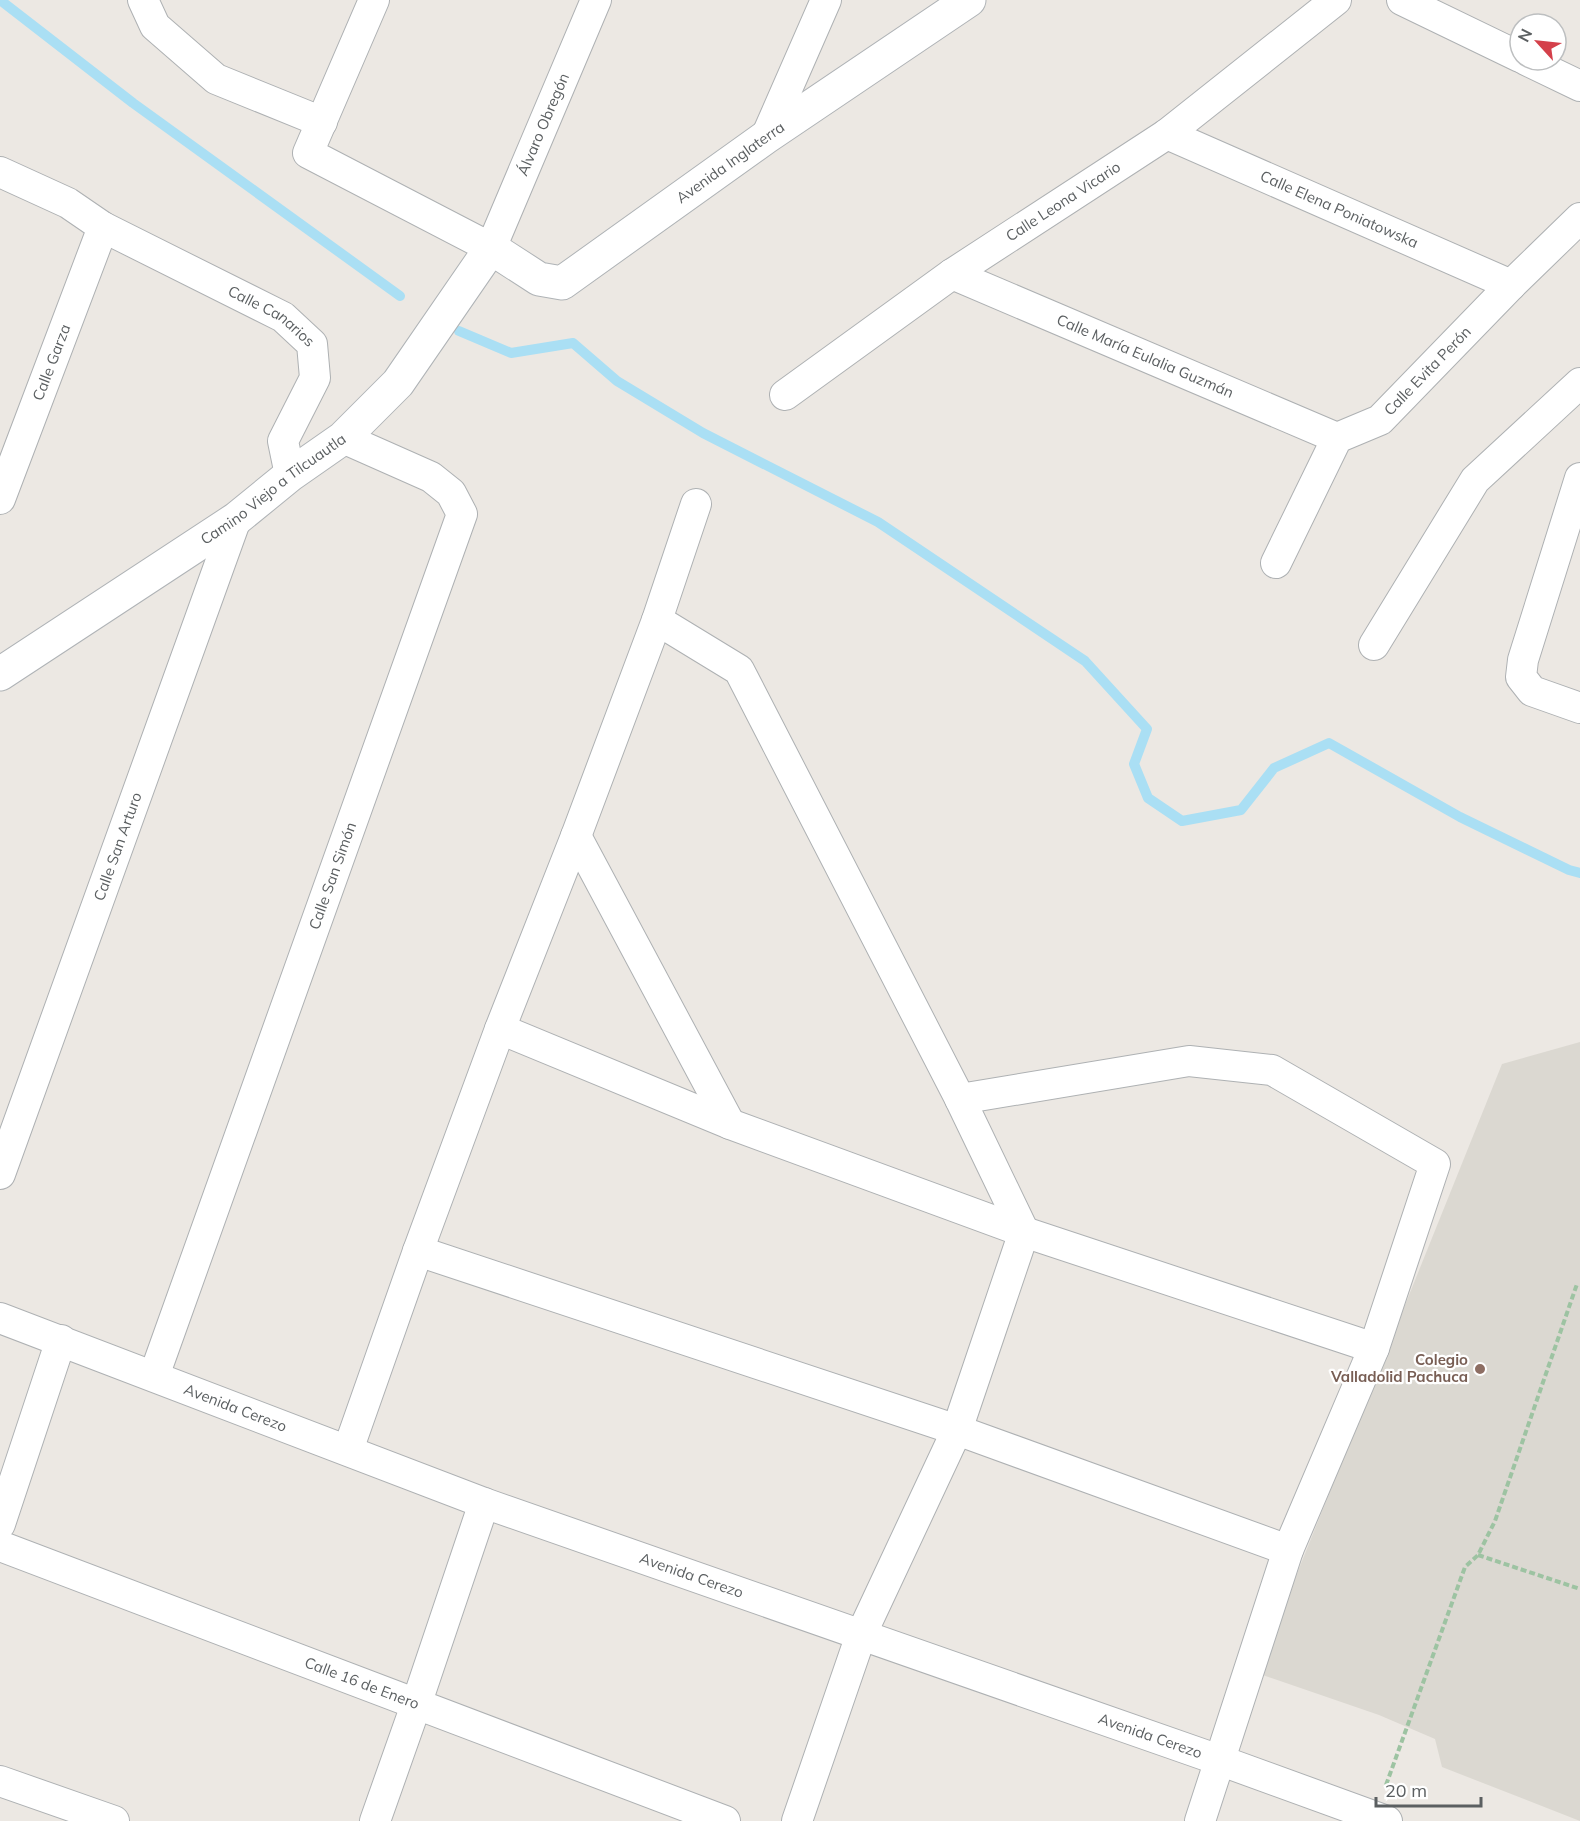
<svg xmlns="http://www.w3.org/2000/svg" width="1580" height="1821" viewBox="0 0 1580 1821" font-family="Mulish,sans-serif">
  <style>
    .education { fill: #dbd8d1 }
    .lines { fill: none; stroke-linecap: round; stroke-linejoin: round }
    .stream { stroke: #aadff4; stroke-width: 10 }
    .street-casing { stroke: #aeb1b3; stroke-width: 32 }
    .secondary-casing { stroke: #afb3b6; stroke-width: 35 }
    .path { stroke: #9dc3a2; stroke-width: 4; stroke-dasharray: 6 3; stroke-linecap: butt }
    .street { stroke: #fff; stroke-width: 30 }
    .secondary { stroke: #fff; stroke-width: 33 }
    .education-dot { fill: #8d6e63; stroke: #fff; stroke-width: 2 }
    .labels { text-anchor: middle; stroke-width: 4.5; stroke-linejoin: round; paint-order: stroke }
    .street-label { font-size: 15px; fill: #5b5f61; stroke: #fff }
    .education-label { font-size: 15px; font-weight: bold; fill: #785e54; stroke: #fff; text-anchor: end }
  </style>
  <rect width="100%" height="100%" fill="#ece8e3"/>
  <path class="education" d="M1580,1042V1821L1442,1767L1435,1739L1379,1715L1257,1673L1502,1064Z"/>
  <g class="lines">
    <g class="stream">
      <path d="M0,0L133,103L400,296"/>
      <path d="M459,331L511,353L573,343L617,381L703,433L878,522L1085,661L1147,729L1134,764L1148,798L1182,821L1241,810L1274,768L1329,743L1460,817L1569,870L1580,873"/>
    </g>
    <defs>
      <g id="street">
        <path d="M143,0L155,26L216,79L322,122"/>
        <path id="s1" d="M374,0L308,153L491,248L596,0"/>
        <path d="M1402,0L1520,57"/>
        <path d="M1526,60L1580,86"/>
        <path id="s2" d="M1167,134L1511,285"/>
        <path d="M766,137L826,0"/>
        <path id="s3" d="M0,172L68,203L103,227L283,317L312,344L315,378L283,441L290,475"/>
        <path id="s4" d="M952,274L1337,438"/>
        <path id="s5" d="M785,395L952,274L1167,134L1336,0"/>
        <path d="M1580,478L1523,660L1521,677L1532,691L1580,708"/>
        <path id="s6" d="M0,499L103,227"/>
        <path id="s7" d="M1276,563L1337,438L1380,420L1511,285L1580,218"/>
        <path d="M657,620L739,670L960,1099L1024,1232L957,1430L861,1635L797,1821"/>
        <path d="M1374,645L1475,480L1580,383"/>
        <path d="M576,836L730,1124"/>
        <path d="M500,1029L730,1124L1024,1232L1374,1348"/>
        <path d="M960,1099L1189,1061L1272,1070L1435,1164L1374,1348L1288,1550L1200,1821"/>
        <path id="s8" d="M0,1174L236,519"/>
        <path d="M418,1251L957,1430L1288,1550"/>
        <path id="s9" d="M0,1318L484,1503L1219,1760L1387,1821"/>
        <path id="s10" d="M154,1376L462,514L451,493L431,477L343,438"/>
        <path d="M348,1450L418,1251L500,1029L576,836L657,620L696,504"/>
        <path d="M0,1524L61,1340"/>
        <path id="s11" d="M0,1546L725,1821"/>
        <path d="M0,1781L114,1821"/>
        <path d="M375,1821L416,1705L484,1503"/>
      </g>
      <g id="secondary">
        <path id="s12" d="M0,674L236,519L290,475L343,438L398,383L491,248L539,279L562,283L766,137L969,0"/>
      </g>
    </defs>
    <use href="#street" class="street-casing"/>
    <use href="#secondary" class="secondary-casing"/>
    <g class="path">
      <path d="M1478,1555L1580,1589"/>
      <path d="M1386,1785L1465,1567L1478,1555L1495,1521L1577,1284"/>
    </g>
    <use href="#street" class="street"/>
    <use href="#secondary" class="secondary"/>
  </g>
  <circle class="education-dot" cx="1480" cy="1369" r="6"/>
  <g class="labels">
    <g class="street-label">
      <text dy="5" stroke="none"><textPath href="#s1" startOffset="507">Álvaro Obregón</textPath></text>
      <text dy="5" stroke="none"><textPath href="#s12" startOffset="946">Avenida Inglaterra</textPath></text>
      <text dy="5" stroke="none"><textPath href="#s5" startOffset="339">Calle Leona Vicario</textPath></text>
      <text dy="5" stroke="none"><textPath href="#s2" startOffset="188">Calle Elena Poniatowska</textPath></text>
      <text dy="5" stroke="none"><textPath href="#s3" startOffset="308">Calle Canarios</textPath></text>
      <text dy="5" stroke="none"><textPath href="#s4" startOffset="210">Calle María Eulalia Guzmán</textPath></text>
      <text dy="5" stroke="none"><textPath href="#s6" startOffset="146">Calle Garza</textPath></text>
      <text dy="5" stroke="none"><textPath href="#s7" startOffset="254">Calle Evita Perón</textPath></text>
      <text dy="5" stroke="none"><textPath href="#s12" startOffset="330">Camino Viejo a Tilcuautla</textPath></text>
      <text dy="5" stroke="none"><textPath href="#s8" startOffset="348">Calle San Arturo</textPath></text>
      <text dy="5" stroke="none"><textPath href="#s10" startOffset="531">Calle San Simón</textPath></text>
      <text dy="5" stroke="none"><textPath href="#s9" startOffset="252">Avenida Cerezo</textPath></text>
      <text dy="5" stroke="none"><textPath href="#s9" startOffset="738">Avenida Cerezo</textPath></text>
      <text dy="5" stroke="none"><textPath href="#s11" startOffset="387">Calle 16 de Enero</textPath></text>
      <text dy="5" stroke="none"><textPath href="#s9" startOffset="1224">Avenida Cerezo</textPath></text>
    </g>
    <g class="education-label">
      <text x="1468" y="1365">Colegio<tspan x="1468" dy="17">Valladolid Pachuca</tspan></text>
    </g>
  </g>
  <g transform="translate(1538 42) rotate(297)"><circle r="28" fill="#ffffff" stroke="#bdbfc0" stroke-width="1.5"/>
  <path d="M0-4.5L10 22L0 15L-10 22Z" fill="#d4404a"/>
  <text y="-9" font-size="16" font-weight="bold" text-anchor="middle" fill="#5b5f61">N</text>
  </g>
  <path d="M1376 1797v9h105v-9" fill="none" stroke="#5b5f61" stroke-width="3"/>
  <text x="1385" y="1797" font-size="18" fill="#5b5f61" stroke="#ffffff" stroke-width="4.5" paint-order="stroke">20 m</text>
</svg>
